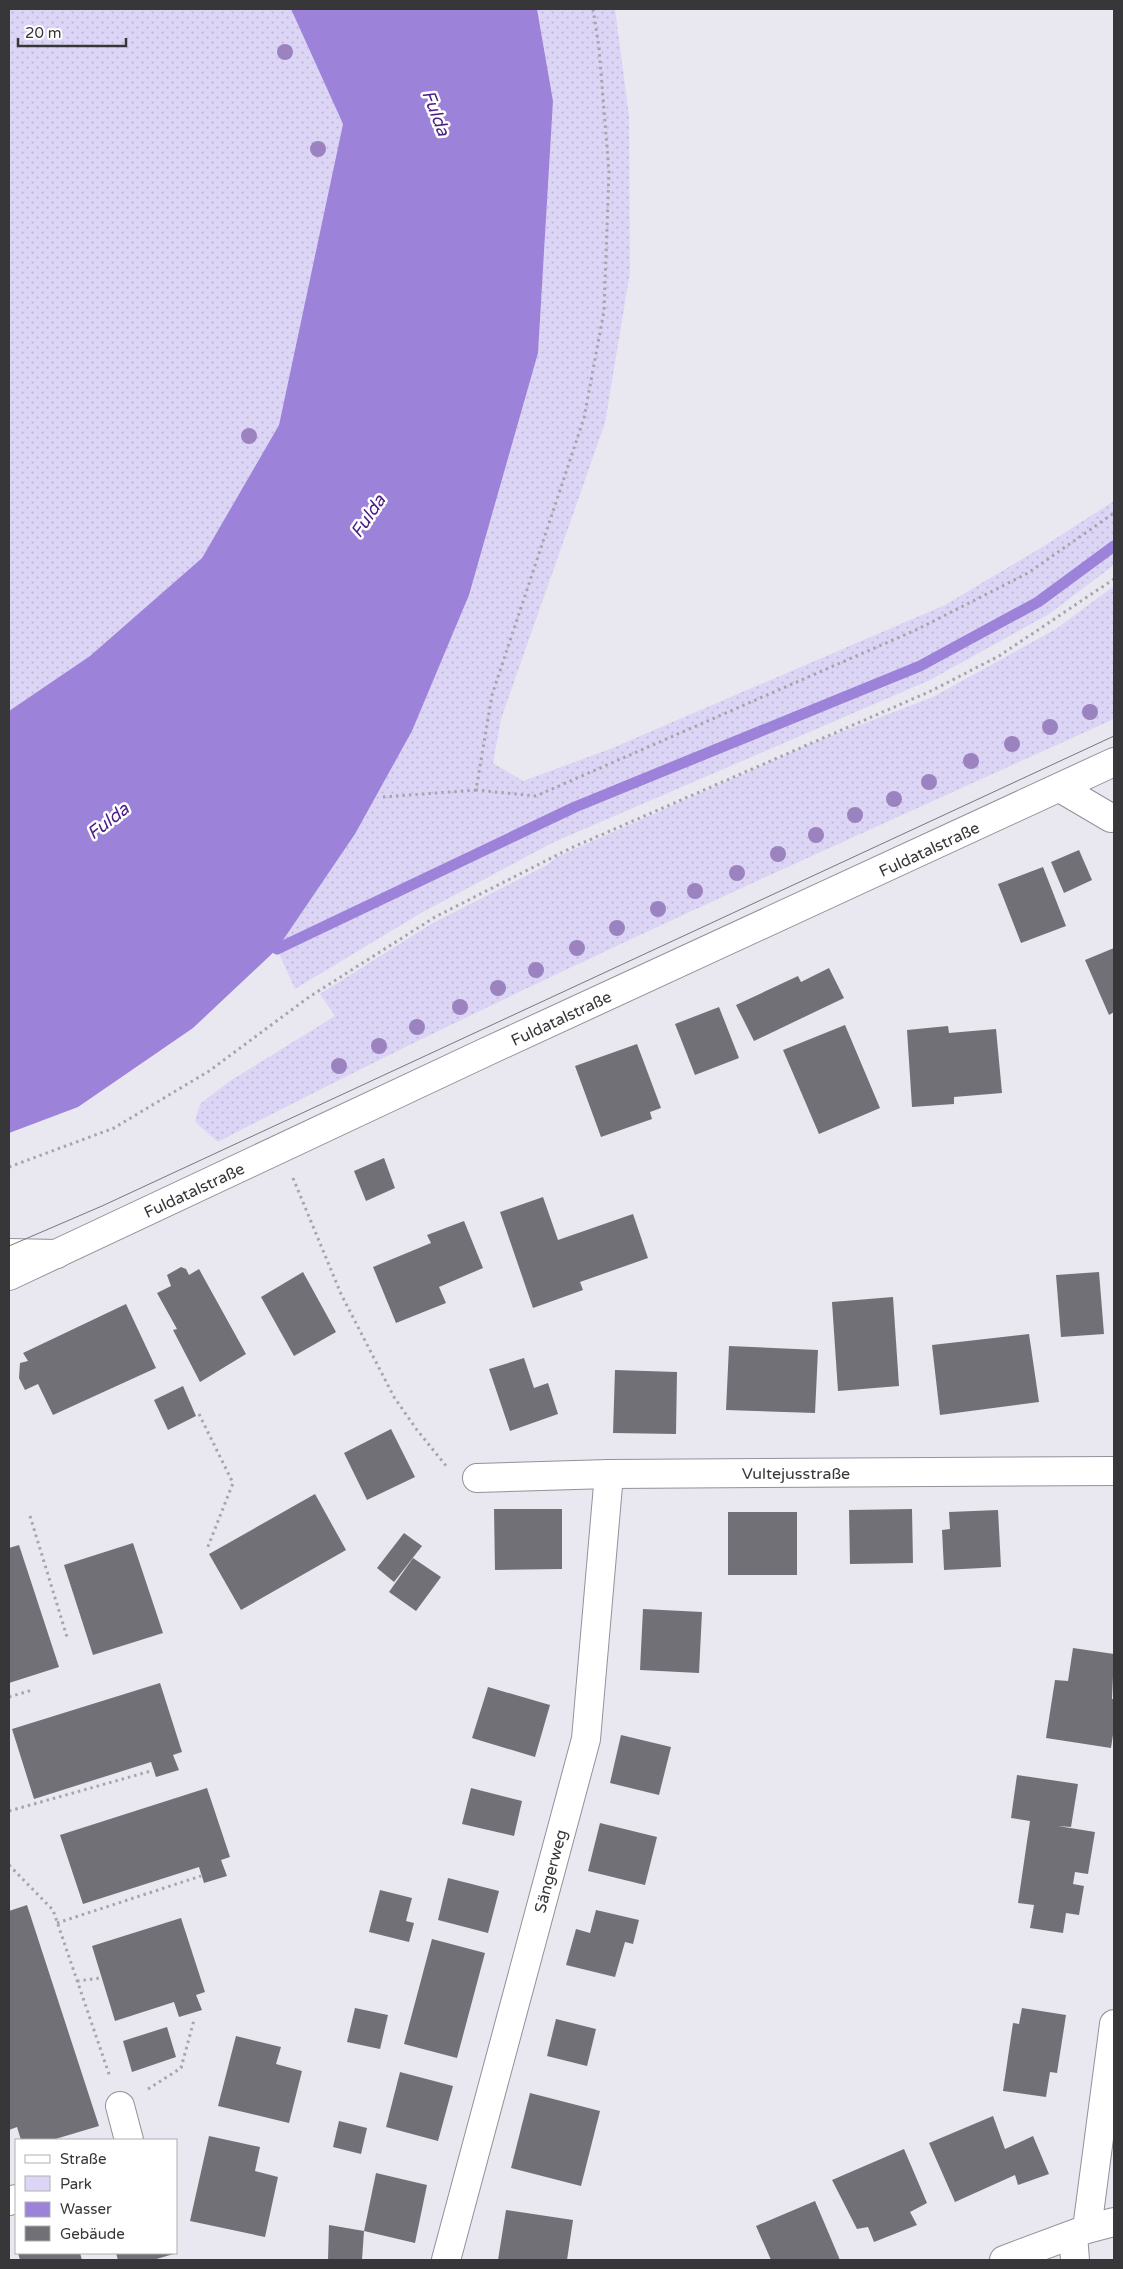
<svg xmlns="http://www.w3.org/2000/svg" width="1123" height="2269" viewBox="0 0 1123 2269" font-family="'Varela Round',sans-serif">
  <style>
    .green { fill: url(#green-dots) }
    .water { fill: #9d82d9 }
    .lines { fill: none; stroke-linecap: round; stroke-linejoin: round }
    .stream { stroke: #9d82d9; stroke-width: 11 }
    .building { fill: #727077 }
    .minor-casing { stroke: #939199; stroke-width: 30 }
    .major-casing { stroke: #939199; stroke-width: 30 }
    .path { stroke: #a7a5ac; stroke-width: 3; stroke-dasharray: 2.5 4; stroke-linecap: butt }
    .minor { stroke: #fff; stroke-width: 28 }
    .major { stroke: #fff; stroke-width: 28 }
    .tram { stroke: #78777c; stroke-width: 1 }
    .tree { fill: #9a83bf }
    .labels { text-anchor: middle; stroke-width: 5; stroke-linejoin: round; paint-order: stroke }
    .street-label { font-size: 16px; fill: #373639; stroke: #fff }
    .water-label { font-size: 18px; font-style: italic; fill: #4b2186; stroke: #fff }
  </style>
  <defs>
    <pattern id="green-dots" width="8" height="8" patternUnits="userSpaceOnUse" patternTransform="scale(1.25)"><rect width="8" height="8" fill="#ddd5f5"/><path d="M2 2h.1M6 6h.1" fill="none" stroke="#beb7d3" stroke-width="1.8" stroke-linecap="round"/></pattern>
  </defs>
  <rect width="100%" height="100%" fill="#e9e7f0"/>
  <g class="green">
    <path d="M9,9H291L343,124L279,425L202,558L90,656L9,711Z"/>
    <path d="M537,9H615L629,116L630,272L605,423L501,719L493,763L523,781L610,749L945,605L1044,546L1114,501V565L1049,614L930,680L554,842L421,913L295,989L277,949L355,834L412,731L469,595L538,353L553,101Z"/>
    <path d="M1114,586V719C814,855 511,989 218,1142L195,1122L200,1104L230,1081L335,1016L320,994L431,924L547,865L557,857L815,742L933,697L1056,629Z"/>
  </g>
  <path class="water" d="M291,9H537L553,101L538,353L469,595L412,731L355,834L277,949L193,1028L78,1107L9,1133V711L90,656L202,558L279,425L343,124Z"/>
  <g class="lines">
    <path class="stream" d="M277,949L575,807L920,666L1038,602L1114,546"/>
  </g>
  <g class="building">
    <path d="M1079,850L1092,880L1064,893L1051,862Z"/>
    <path d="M1043,867L1066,926L1021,943L998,884Z"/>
    <path d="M1114,948V1012L1109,1015L1085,960Z"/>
    <path d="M829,968L844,998L754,1041L736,1005L798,976L801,982Z"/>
    <path d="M719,1007L739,1058L695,1075L675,1024Z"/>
    <path d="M845,1025L880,1108L819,1134L783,1050Z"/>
    <path d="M948,1026L949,1033L996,1029L1002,1093L954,1097V1104L912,1107L907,1030Z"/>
    <path d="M637,1044L661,1108L650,1112L652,1119L601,1137L575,1066Z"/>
    <path d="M384,1158L395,1188L366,1201L354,1171Z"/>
    <path d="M543,1197L558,1240L633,1214L648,1258L580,1282L583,1290L533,1308L500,1212Z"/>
    <path d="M464,1221L483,1268L439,1287L446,1303L396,1323L373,1267L431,1243L427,1235Z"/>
    <path d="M181,1267L186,1269L189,1275L199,1269L246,1354L200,1382L173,1330L177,1329L157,1293L171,1286L167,1275Z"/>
    <path d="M303,1272L336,1332L294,1356L261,1297Z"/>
    <path d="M1099,1272L1104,1334L1061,1337L1056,1275Z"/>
    <path d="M893,1297L899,1386L838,1391L832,1302Z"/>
    <path d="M126,1304L156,1368L53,1415L38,1384L25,1390L19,1378L20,1363L28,1361L23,1353Z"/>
    <path d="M1029,1334L1039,1402L940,1415L932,1345Z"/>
    <path d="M729,1346L818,1350L815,1413L726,1410Z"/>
    <path d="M524,1358L534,1388L548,1383L558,1414L510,1431L489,1369Z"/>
    <path d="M615,1370L677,1372L676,1434L613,1433Z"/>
    <path d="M183,1386L196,1416L168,1430L154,1400Z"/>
    <path d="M391,1429L415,1477L367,1500L344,1453Z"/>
    <path d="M315,1494L346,1550L241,1610L209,1554Z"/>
    <path d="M494,1509H562V1569L495,1570Z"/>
    <path d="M912,1509L913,1563L850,1564L849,1510Z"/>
    <path d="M998,1510L1001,1567L944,1570L942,1530L950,1529L949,1512Z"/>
    <rect x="728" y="1512" width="69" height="63"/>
    <path d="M404,1533L422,1546L394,1582L377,1568Z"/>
    <path d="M133,1543L163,1633L93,1655L64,1565Z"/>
    <path d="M19,1545L59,1667L9,1683V1548Z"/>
    <path d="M413,1558L441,1577L416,1611L389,1592Z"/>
    <path d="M643,1609L702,1612L699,1673L640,1670Z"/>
    <path d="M1073,1648L1114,1654L1112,1699H1114V1728L1111,1748L1046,1738L1055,1680L1068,1681Z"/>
    <path d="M160,1683L182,1752L173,1755L179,1770L156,1777L151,1762L34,1799L12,1729Z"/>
    <path d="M488,1687L550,1705L535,1757L472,1738Z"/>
    <path d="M621,1735L671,1747L659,1795L610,1783Z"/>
    <path d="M1017,1775L1078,1784L1071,1827L1058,1826L1095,1832L1088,1874L1075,1872L1073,1884L1084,1886L1079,1915L1066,1913L1063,1933L1030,1928L1034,1905L1018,1903L1030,1821L1011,1818Z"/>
    <path d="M207,1788L230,1857L221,1860L227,1876L204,1883L199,1867L83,1904L60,1835Z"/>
    <path d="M471,1788L522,1801L514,1836L462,1824Z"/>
    <path d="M600,1823L657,1837L645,1885L588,1871Z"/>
    <path d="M448,1878L499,1891L488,1933L438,1920Z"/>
    <path d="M380,1890L412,1898L406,1921L414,1923L409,1942L369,1932Z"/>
    <path d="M27,1905L99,2126L52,2140H21L17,2127L9,2130V1911Z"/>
    <path d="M596,1910L639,1920L633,1944L625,1942L615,1977L566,1965L576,1929L590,1933Z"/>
    <path d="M181,1918L205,1992L196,1995L202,2010L179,2017L174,2002L115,2021L92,1946Z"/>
    <path d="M432,1939L485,1953L457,2058L404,2044Z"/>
    <path d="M355,2008L388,2015L380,2049L347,2042Z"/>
    <path d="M1022,2008L1066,2015L1057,2073L1050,2072L1046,2097L1003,2091L1013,2023L1019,2024Z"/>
    <path d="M556,2019L596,2029L587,2066L547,2056Z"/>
    <path d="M167,2027L176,2057L132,2072L123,2041Z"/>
    <path d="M236,2036L281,2047L276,2064L302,2071L289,2123L218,2106Z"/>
    <path d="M400,2072L453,2086L438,2141L386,2127Z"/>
    <path d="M530,2093L600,2111L581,2186L511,2168Z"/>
    <path d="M993,2116L1005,2149L1033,2136L1049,2174L1018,2185L1015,2175L955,2202L929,2143Z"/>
    <path d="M339,2121L367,2128L361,2154L333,2147Z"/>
    <path d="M209,2136L260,2147L255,2171L278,2177L265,2237L190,2221Z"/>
    <path d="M904,2149L927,2203L910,2212L917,2225L874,2242L868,2227L857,2229L832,2180Z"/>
    <path d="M376,2173L427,2185L415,2243L364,2231Z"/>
    <path d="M815,2201L840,2260H771L756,2226Z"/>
    <path d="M506,2210L573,2220L567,2260H498Z"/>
    <path d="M329,2225L364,2231L362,2260H328Z"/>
    <path d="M18,2253H80L82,2260H20Z"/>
    <path d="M116,2253H177L153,2260H118Z"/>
  </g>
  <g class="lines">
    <defs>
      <g id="minor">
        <path d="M1060,788L1111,818L1114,817"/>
        <path d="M9,1253L57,1254"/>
        <path d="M477,1478L609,1474L1114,1471"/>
        <path d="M120,2106L129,2140"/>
        <path d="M9,2201L16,2199"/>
        <path d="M1087,2229L1114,2024"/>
        <path d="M1073,2235L1075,2260"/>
        <path d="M446,2260L586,1739L609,1474"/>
        <path d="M1004,2260L1087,2229L1114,2222"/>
      </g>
      <path id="major" d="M9,1276L488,1051L1114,762"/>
    </defs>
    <use href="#minor" class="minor-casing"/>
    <use href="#major" class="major-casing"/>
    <g class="path">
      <path d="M593,9L599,48L609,172L604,311L584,418L492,695L476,790L536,796L918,629L1028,573L1114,513"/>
      <path d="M383,797L476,790"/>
      <path d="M9,1167L114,1128L209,1071L309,997L435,917L571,848L931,691L999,656L1114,579"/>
      <path d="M293,1178L341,1294L394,1397L417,1430L447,1467"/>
      <path d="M199,1414L233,1483L207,1549"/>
      <path d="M30,1516L67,1637"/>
      <path d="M9,1697L32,1690"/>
      <path d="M9,1811L151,1771"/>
      <path d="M9,1865L53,1910L110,2077"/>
      <path d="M57,1923L201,1876"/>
      <path d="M77,1981L101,1978"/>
      <path d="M148,2089L181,2068L194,2020"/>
    </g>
    <use href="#minor" class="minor"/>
    <use href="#major" class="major"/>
    <path class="tram" d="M9,1246L102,1206L1114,736"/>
  </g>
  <g class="tree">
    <circle cx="285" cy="52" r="8"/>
    <circle cx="318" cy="149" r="8"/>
    <circle cx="249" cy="436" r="8"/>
    <circle cx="1090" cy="712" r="8"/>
    <circle cx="1050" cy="727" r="8"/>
    <circle cx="1012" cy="744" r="8"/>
    <circle cx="971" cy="761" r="8"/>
    <circle cx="929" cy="782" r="8"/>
    <circle cx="894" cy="799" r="8"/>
    <circle cx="855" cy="815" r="8"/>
    <circle cx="816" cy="835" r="8"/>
    <circle cx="778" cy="854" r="8"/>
    <circle cx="737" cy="873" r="8"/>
    <circle cx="695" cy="891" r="8"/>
    <circle cx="658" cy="909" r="8"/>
    <circle cx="617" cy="928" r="8"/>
    <circle cx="577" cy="948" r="8"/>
    <circle cx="536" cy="970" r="8"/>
    <circle cx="498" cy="988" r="8"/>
    <circle cx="460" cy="1007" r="8"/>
    <circle cx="417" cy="1027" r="8"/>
    <circle cx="379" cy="1046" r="8"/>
    <circle cx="339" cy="1066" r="8"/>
  </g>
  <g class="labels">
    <g class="street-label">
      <text transform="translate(929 849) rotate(-25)" y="6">Fuldatalstraße</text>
      <text transform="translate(561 1018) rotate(-25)" y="6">Fuldatalstraße</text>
      <text transform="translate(194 1190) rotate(-25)" y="6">Fuldatalstraße</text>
      <text x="796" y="1479">Vultejusstraße</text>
      <text transform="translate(550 1871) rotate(-75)" y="6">Sängerweg</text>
    </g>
    <g class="water-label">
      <text transform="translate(436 113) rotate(69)" y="6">Fulda</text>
      <text transform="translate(368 516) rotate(-56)" y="6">Fulda</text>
      <text transform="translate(108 821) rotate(-38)" y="6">Fulda</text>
    </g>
  </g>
  <rect width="1123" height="2269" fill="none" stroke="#373639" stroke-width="20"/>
  <rect x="15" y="2139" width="162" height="115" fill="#ffffff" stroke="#afafb0"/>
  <rect x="25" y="2155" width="25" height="8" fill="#ffffff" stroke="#afafb0"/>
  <text x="60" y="2164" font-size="15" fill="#373639">Straße</text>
  <rect x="25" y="2176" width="25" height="15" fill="#ddd5f5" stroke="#afafb0"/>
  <text x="60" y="2189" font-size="15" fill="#373639">Park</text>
  <rect x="25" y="2202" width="25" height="15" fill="#9d82d9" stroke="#afafb0"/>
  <text x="60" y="2214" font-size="15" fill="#373639">Wasser</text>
  <rect x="25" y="2226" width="25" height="15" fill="#727077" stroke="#afafb0"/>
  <text x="60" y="2239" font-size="15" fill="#373639">Gebäude</text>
  <path d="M18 38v8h108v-8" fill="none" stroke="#373639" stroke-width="2.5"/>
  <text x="25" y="38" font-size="15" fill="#373639" stroke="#ffffff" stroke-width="4" paint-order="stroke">20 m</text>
</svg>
